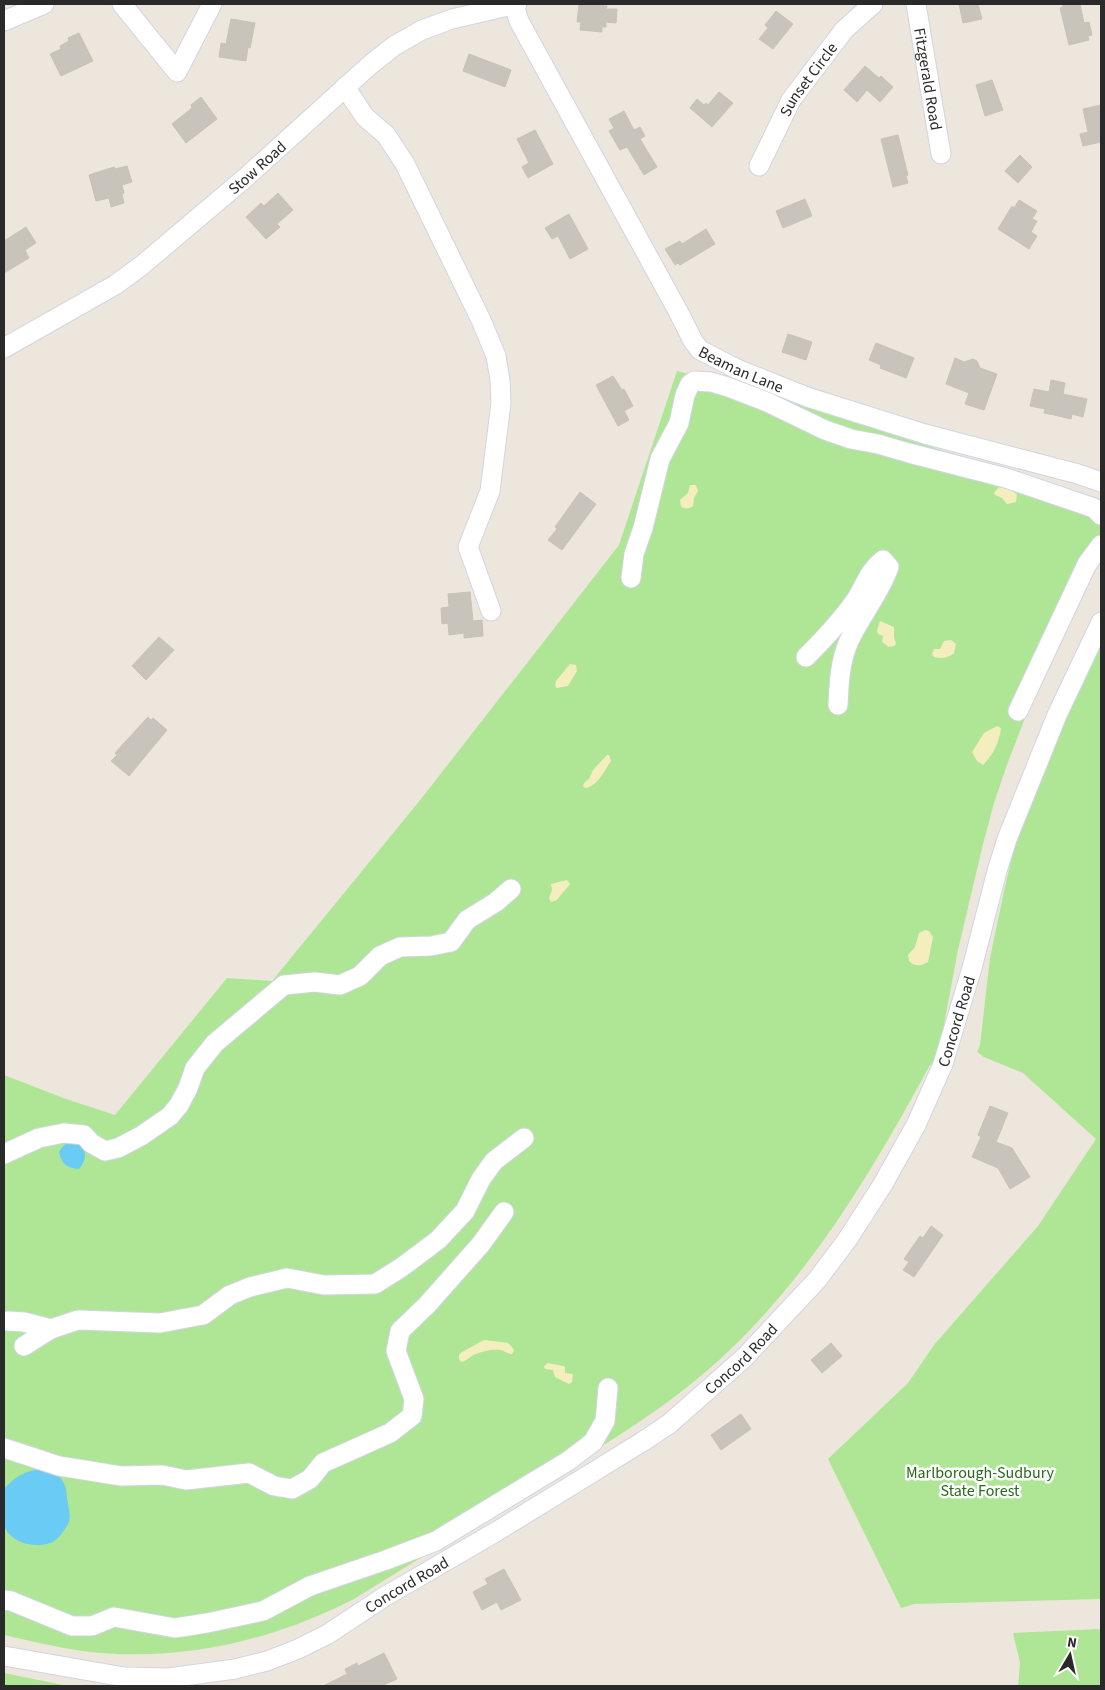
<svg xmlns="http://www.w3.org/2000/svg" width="1105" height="1690" viewBox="0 0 1105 1690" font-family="'Source Sans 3',sans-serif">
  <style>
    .green { fill: #afe696 }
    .sand { fill: #f4edbd }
    .water { fill: #6acbf4 }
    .building { fill: #c8c3bb; stroke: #c9c2b5 }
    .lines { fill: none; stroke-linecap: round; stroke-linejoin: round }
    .minor-casing { stroke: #d1d4e4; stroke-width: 21 }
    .minor { stroke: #fff; stroke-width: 19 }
    .labels { text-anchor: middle; stroke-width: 5; stroke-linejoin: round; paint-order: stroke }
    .street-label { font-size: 16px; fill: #2a2a2a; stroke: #fff }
    .park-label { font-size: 16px; fill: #266b17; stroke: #fff }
  </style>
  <rect width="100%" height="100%" fill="#ede6dc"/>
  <g class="green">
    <path d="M677,371L759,392L1101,501V555L1039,682L1008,762L994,803L983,844L958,950L936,1067L930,1065C872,1172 809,1278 718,1361C665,1409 604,1445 543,1483C480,1521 417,1560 354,1599C270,1642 177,1663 82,1651C56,1647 30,1641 4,1635V1075L66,1099L115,1115L227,978L272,981L421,799L619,545Z"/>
    <path d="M1101,629V1599L914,1604L901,1608L828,1459L908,1383L934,1345L1038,1226L1096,1139L1023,1073L984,1057L977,1052L980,1045L990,958L1004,891L1024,806Z"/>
    <path d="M1101,1629V1686H1018L1020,1663L1013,1633Z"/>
    <path d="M4,1673L68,1686H4Z"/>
  </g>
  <g class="sand">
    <path d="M690,485H696L698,491L694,498L693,506C689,509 685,509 681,507L680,500L688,493Z"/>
    <path d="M999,487L1012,490L1017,495L1016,502L1007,504L1002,498L995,495L994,493Z"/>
    <path d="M880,621L894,627V637L896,644L894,646L889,647L882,642L883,636L878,634L877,630Z"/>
    <path d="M951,640L956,644L954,653C948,658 942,659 934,657L932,654L934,649H940L944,641Z"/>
    <path d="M570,664L576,665L577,671L568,686L557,688L555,686L556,681Z"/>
    <path d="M997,726L1001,728C999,743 993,755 983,765L977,761L972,752L984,733Z"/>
    <path d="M607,755H609L611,761C605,770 597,787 585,788L583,786L584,783L589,779L593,770Z"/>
    <path d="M567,880L570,884C566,890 561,894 557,900L551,902L549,898L552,890L551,884Z"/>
    <path d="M925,930L929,931L933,937L928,962C921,966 915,967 909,961L908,955L915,947L919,933Z"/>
    <path d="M484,1340L508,1343L512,1347L514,1351L512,1354C508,1354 505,1351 501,1350C493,1349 483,1351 476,1354C470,1356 468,1360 462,1362L459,1360V1355L462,1352Z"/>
    <path d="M548,1363L563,1366L565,1367V1373L573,1374L572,1382L569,1384L555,1377L553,1370L545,1369L544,1366Z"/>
  </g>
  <g class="water">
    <path d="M77,1142C88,1149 87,1160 79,1169C66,1168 62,1164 59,1152C64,1143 67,1143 77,1142Z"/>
    <path d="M46,1469C60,1473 67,1484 67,1498C68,1506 72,1516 68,1524C65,1530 58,1539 53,1542C37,1549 13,1544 5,1528C1,1519 4,1499 4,1489C17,1475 26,1470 46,1469Z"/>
  </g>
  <g class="building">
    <path d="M579,4H603V6H607L606,9H617L616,23L606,22V27H602V32L580,30L581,22H577Z"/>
    <path d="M959,4H978L982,19L963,23Z"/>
    <path d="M1062,4H1080L1084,23L1089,22L1092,35L1088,36L1089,40L1069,45L1060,8L1063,7Z"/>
    <path d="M776,11L793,24L773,49L759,39L768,28L765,25Z"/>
    <path d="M231,19L255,23L250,48L248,47L246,61L219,57L221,43L226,44Z"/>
    <path d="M79,33L93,61L61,76L50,54L61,49L60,46L69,41L68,38Z"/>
    <path d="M469,54L511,70L505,87L463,71Z"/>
    <path d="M865,66L879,78L881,76L893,87L880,102L867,90L857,102L844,90Z"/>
    <path d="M992,80L1003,110L985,116L976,85Z"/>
    <path d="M719,92L733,103L712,127L690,108L697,99L704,105L706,103L708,105Z"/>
    <path d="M201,97L217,119L186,143L172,124L192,108L191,105Z"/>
    <path d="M1101,105V142L1083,146L1080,134L1088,132L1083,109Z"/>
    <path d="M624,111L634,130L640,127L645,136L640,139L657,167L644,175L627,147L620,150L609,131L614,128L609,119Z"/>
    <path d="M535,130L553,164L528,178L522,167L529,163L517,139Z"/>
    <path d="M898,135L908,175L906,176L908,183L893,187L881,139Z"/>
    <path d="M1020,155L1032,167L1018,183L1005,171Z"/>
    <path d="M127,166L132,182L122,185L124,193L122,194L124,203L111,207L109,198L96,201L89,175L114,167L115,169Z"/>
    <path d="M278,193L293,210L277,224L280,227L266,239L246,217L261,203L264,206Z"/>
    <path d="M805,199L812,216L783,228L776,211Z"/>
    <path d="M1019,200L1037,211L1032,219L1037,221L1031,232L1037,236L1029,249L998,229L1012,206L1014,208Z"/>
    <path d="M569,214L588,249L570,259L558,236L552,239L545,228Z"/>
    <path d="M26,227L36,243L25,250L29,258L4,273V241Z"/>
    <path d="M706,229L715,244L680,265L678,263L675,265L665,249L680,241L682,244Z"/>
    <path d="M788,334L812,342L806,360L782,352Z"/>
    <path d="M876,343L914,358L906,378L880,368L881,365L869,360Z"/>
    <path d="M955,358L964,362L973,359L977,361L980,368L997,374L984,410L965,404L969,393L946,384Z"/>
    <path d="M613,376L622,390L624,389L633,406L624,411L629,420L618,426L596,385Z"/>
    <path d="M1051,380L1065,383L1063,394L1087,399L1083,417L1072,414L1071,419L1054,415L1044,413L1045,409L1030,406L1034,389L1049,392Z"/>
    <path d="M580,492L596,504L562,550L548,540L557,529L555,527Z"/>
    <path d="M470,592L473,621L482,620L483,636L464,638V633L449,635L448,623L442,624L441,608L449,607L448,594Z"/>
    <path d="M159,637L174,650L146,680L132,666Z"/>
    <path d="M148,717L151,720L153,718L167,730L129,776L111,761L117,755L115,753Z"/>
    <path d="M990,1106L1008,1113L996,1142L1012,1148L1030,1177L1010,1189L998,1168L972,1157L981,1137L978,1135Z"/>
    <path d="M931,1226L943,1235L914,1277L903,1270L909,1262L904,1259L920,1236L923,1238Z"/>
    <path d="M831,1343L842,1356L822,1373L811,1360Z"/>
    <path d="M741,1414L751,1429L721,1450L711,1435Z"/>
    <path d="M504,1569L521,1600L501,1610L497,1602L482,1610L473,1592L488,1584L485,1579Z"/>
    <path d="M384,1653L397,1679L381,1686H323L347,1674L345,1669L357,1663L358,1666Z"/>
  </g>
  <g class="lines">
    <defs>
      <g id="minor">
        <path d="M122,4L177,72L212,4"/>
        <path id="s1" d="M916,4L941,154"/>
        <path id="s2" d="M514,5L519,21L679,313L693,341L700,350L737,369L807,397L925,434L1078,474L1101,482"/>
        <path d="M4,21L44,4"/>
        <path d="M345,87L365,117L386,135L405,164L481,320L496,356L500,380L501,403L490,491L468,547L491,611"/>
        <path id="s3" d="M759,166L791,100L844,30L873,4"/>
        <path id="s4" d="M4,348L115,285L141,266L244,179L370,65L394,46L422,30L452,19L517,4"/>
        <path d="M631,578L634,554L643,528L660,459L679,423L685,395L690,384L694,381L711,382L728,387L767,402L825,430L851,439L878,444L909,453L1006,478L1094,508L1101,515"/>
        <path d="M806,657C824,639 843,619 857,598C866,583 869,571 883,560L889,567C880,593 861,615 849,641C840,661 839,683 838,705"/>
        <path d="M1018,711L1087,564L1101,545"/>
        <path d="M4,1154L39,1138L64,1133L84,1135L91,1143L105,1151L118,1148L141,1136L170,1116L179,1105L188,1088L195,1068L215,1043L284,985L315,982L340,985L360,976L380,956L400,947L431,946L451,942L467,920L496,902L511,889"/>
        <path d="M8,1321L24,1322L51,1329L78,1320L160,1323L203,1315L230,1295L250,1287L287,1278L324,1285L375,1284L402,1267L438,1240L465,1211L481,1179L494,1161L524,1138"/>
        <path d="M24,1346L51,1329"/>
        <path d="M4,1448L59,1466L121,1476L162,1475L186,1480L249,1473L274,1486L292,1489L310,1479L323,1463L390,1433L412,1416L414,1399L396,1351L400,1331L427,1305L481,1244L504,1212"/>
        <path d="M4,1600L11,1601L72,1626H92L114,1617L175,1628L207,1623L263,1611L310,1586L386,1560L436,1541L568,1461L593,1442L605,1421L608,1388"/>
        <path id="s5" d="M4,1656L124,1677L169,1678L235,1669L267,1661L298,1649L328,1634L384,1597L499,1530L642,1442L669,1424L744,1358L817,1280L847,1240L883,1184L916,1125L943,1064L972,968L997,871L1007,839L1057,715L1101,622"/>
      </g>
    </defs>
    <use href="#minor" class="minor-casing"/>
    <use href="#minor" class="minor"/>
  </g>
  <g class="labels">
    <g class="street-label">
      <text dy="6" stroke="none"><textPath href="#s1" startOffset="76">Fitzgerald Road</textPath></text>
      <text dy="6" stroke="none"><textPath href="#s3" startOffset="100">Sunset Circle</textPath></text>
      <text dy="6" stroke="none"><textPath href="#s4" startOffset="312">Stow Road</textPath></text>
      <text dy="6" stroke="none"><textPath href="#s2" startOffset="438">Beaman Lane</textPath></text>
      <text dy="6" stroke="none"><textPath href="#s5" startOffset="1236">Concord Road</textPath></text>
      <text dy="6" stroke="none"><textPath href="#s5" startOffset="831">Concord Road</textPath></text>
      <text dy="6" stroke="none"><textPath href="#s5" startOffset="426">Concord Road</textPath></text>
    </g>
    <g class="park-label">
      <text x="980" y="1478">Marlborough-Sudbury<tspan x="980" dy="18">State Forest</tspan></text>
    </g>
  </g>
  <rect width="1105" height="1690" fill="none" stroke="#2a2a2a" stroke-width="10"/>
  <g transform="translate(1070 1655) rotate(9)" stroke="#ffffff" stroke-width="4" paint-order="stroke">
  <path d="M0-4L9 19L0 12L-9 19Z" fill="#2a2a2a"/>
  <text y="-8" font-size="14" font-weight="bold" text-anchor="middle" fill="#2a2a2a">N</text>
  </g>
</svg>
